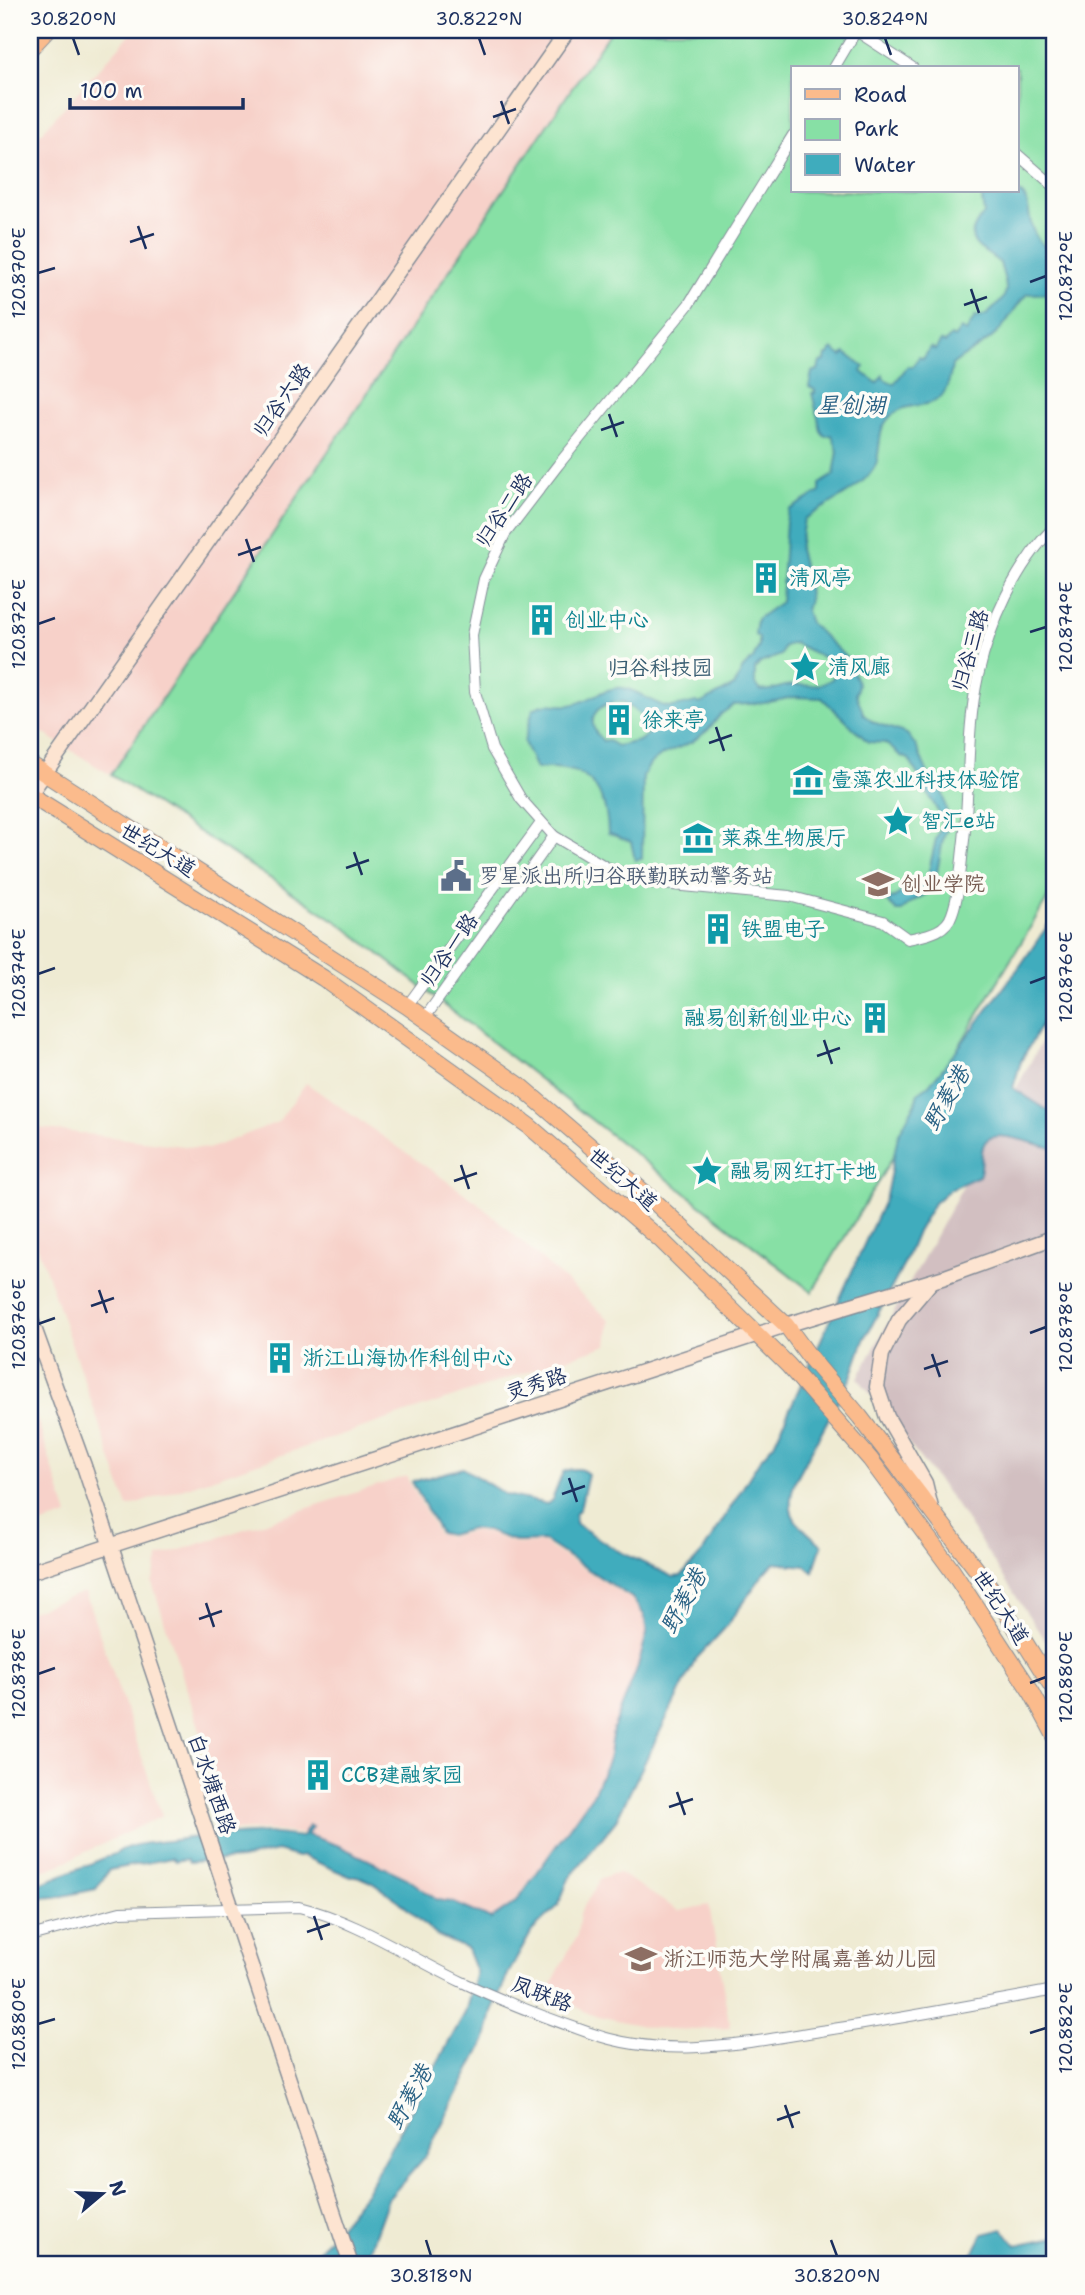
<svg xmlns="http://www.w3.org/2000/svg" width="1085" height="2295" viewBox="0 0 1085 2295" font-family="'Shantell Sans','LXGW WenKai TC',sans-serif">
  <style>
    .built { fill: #f7d1c9; fill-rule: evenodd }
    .industrial { fill: #d2bfc1 }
    .green { fill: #87e0a5; stroke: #518882; stroke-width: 2; fill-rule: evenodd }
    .water { fill: #3facbd; stroke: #2d6e8e; stroke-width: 2; fill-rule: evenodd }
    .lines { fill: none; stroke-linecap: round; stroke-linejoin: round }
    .street-casing { stroke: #858d98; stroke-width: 12 }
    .secondary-casing { stroke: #858d98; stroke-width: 17 }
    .primary-casing { stroke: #858d98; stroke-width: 18 }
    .highway-casing { stroke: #858d98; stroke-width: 20 }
    .street { stroke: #fff; stroke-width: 10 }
    .secondary { stroke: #fde4d1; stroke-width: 14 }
    .primary { stroke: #fbbb8c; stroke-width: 16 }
    .highway { stroke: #fbbb8c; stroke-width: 18 }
    .ticks { fill: none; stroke: #1b2f5e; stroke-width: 2.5 }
    .labels { text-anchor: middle; stroke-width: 7; stroke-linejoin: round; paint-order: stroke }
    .street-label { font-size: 21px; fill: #1b2f5e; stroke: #fdfcf7 }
    .culture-label { font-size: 21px; fill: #0d838f; stroke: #fdfcf7; text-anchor: start }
    .park-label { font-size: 21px; fill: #365b70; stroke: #fdfcf7 }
    .service-label { font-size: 21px; fill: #4e5e75; stroke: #fdfcf7; text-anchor: start }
    .education-label { font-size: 21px; fill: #785e54; stroke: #fdfcf7; text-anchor: start }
    .water-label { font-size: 23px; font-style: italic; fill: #296184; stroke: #fdfcf7 }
    .neatline { fill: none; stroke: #1b2f5e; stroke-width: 2.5 }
    .ticks-label { font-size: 18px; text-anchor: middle; fill: #1b2f5e }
  </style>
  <rect width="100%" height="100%" fill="#fdfcf7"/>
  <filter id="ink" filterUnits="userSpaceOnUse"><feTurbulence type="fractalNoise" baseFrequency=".0143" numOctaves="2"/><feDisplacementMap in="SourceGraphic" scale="14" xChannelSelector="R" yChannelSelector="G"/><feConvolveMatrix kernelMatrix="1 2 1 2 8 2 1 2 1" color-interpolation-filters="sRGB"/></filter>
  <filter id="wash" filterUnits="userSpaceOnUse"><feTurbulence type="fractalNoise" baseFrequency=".00686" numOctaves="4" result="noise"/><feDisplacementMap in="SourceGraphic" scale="28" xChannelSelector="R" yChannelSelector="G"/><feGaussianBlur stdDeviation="1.57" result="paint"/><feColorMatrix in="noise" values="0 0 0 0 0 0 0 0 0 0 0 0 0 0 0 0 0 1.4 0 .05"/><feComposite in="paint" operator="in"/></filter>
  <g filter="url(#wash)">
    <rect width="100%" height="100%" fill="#efebd3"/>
    <g class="built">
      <path d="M134,30H1055V886L812,1292L342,925L174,814L30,725V145ZM793,68H1017V191H793Z"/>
      <path d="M306,1083L477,1202L610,1320L607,1345L128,1507L30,1225V1127L208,1149L278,1122Z"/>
      <path d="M30,1397L68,1516L30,1528Z"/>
      <path d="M406,1476L438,1534L448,1537L472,1531L487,1533L517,1544L543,1543L631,1599L643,1616L646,1633L638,1666L613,1729L607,1761L592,1794L515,1901L491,1919L452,1901L437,1899L408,1877L338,1845L310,1835L267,1830L233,1831L152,1583L159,1557Z"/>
      <path d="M85,1592L162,1816L50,1869L30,1872V1611Z"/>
      <path d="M619,1873L679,1911L709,1905L730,2028L692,2030L651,2028L590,2014L557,1996L554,1991L552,1983L577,1935L580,1913L600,1880L611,1874Z"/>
    </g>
    <path class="industrial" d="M1055,1017V1656L957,1506L858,1378Z"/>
    <path class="green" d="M611,30H1055V886L812,1292L342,925L111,775ZM793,68H1017V191H793Z"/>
    <g class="water">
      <path d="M981,191C991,191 1005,189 1015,191C1032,195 1027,217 1033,230C1037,240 1046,249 1055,255V293L1027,294C1015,306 1008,322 997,333C983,347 966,353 952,365C945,424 913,392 889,418C877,430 881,449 876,464C869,484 822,508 804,519L799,549L808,584L809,599L806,611L810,623L847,658L858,683L856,694L864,715L873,722L907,734L916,746L930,778L939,786L943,794L948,819L947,829L943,839L934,889C924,897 909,900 902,911H897L887,902L907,889L926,884L936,839L942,825L941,817L909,759L901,756L885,743L868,742L822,698L794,697L764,703L734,705L721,714L708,730L692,742L662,755L650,764L643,776L642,859L635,860L631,842L608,833C607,785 584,763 536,769L524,742L533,709C549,700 555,707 570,705C587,703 606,686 623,688C639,690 653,705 669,707C678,707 687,704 696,702L700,704L734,686L743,668L753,659L759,646V638L755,635L757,619L781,602L786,521L789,510L820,492V484L834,475L838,451L832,435L825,436L821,431L812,393H815V390L809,387L812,372L818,370L820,362L825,361L826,355H829L832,349L842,356L845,353L864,367L861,371L877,383L883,375L884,379L894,384L908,366L912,367L919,357L923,359L931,347L935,350L941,341L945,343L951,336L954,338L961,329L966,332L975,317C984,318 988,314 994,308C1013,292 1005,284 1000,263C981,247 958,243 984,214ZM794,643L831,661L834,667L833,678C814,692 801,681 782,687C773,689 770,692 760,690L755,684V669L760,663L781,655L784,646ZM613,702H624L648,721V734L639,741L617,746L607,740L603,741C586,725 591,708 613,702Z"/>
      <path d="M1055,915V1000L1021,1061L1013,1088L1055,1115V1148C1038,1147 992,1125 984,1144C979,1155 984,1165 979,1176L950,1189L934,1203L917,1232L903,1266L864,1340L851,1377L795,1481C783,1518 796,1522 822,1545L813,1572L806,1566L774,1563L762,1576L725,1628L696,1659L615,1822L569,1878L558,1906L532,1931L508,1974L492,2012L486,2039L425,2157L388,2199L364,2265H307L365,2194L465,2013L476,1972L467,1949L436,1935L399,1901L372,1882L360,1877H351L303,1856L298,1857L277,1851L241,1859L189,1862L187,1859L175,1861L172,1858L109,1870L96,1889L58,1897L30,1898V1888L117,1853C131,1841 168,1843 187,1838L268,1833L302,1837L309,1826L312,1827L307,1835L337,1845L407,1878L437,1900L452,1902L491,1919L516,1902L593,1794L608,1761L613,1729L638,1666L647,1633L644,1615L632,1598L544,1541L517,1542L487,1531L471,1529L449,1535L440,1533L412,1482L463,1468L506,1495L547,1504L552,1500L563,1472C572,1468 581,1467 588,1474L580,1508L575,1515V1523L616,1550L673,1577L681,1576L703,1552L761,1458L774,1444L886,1196L898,1135L915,1104L918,1093L929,1085L940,1072L1020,966Z"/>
      <path d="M1003,2229L1016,2245L1055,2237V2263L955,2265L972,2255L983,2234Z"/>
    </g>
  </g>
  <g filter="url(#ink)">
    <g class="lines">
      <defs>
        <g id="street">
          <path d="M855,30L913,68"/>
          <path d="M834,68L856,31"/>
          <path d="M793,135L689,304L558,465L505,534L484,579L472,635L475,692L492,749L521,799L554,836L606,867L652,883L789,896L883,921L908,939C925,935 946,933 952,914C960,892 961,864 964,840C970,786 966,730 978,676C990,622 1016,565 1055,526"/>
          <path d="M1017,154L1055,187"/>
          <path d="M407,1006L541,823"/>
          <path d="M424,1019L554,836"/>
          <path d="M30,1936L120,1912L299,1907C357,1921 409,1957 462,1982C504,2002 547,2018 590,2033C666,2060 744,2043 820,2031C899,2019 977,2004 1055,1990"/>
        </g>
        <g id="secondary">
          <path d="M30,794L568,30"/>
          <path d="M30,1317L84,1466L351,2265"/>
          <path d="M931,1508L925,1483L887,1417L877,1387L882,1354L899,1320L931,1282"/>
          <path d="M30,1572L786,1325L945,1277L1055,1237"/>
        </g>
        <g id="primary">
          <path d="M30,764L407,1006L519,1085L646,1194L786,1325L811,1359L860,1417L993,1591L1055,1691"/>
          <path d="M30,795L323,978L529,1126L662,1241L788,1365L870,1459L951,1569L1032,1693L1055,1736"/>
        </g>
        <path id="highway" d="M30,47L46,30"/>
      </defs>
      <use href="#street" class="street-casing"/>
      <use href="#secondary" class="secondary-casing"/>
      <use href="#primary" class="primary-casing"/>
      <use href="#highway" class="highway-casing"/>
      <use href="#street" class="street"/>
      <use href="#secondary" class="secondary"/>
      <use href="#primary" class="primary"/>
      <use href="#highway" class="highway"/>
    </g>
  </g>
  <path class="ticks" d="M73,38L79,55M479,38L485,55M885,38L891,55M501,101L509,124M493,117L516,109M138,226L146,249M130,242L154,234M38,273L55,268M1030,282L1046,276M971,289L979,313M964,305L987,297M609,414L617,437M601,430L624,422M246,539L254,562M238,555L261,547M38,624L55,618M1030,632L1046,627M716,727L724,751M709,743L732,735M354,852L362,875M346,868L369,860M38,974L55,968M1030,983L1046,977M824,1040L832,1064M817,1056L840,1048M461,1165L469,1189M454,1181L477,1173M99,1290L107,1313M91,1306L114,1298M38,1324L55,1318M1030,1333L1046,1327M932,1354L940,1377M924,1369L948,1361M569,1478L577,1502M562,1494L585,1486M206,1603L214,1627M199,1619L222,1611M38,1674L55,1668M1030,1683L1046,1677M677,1792L685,1815M669,1807L693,1799M314,1916L322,1940M307,1932L330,1924M38,2024L55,2019M1030,2033L1046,2028M785,2105L793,2128M777,2120L800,2112M426,2240L431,2256M831,2240L837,2256"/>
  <defs>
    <symbol id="building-bare" viewBox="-9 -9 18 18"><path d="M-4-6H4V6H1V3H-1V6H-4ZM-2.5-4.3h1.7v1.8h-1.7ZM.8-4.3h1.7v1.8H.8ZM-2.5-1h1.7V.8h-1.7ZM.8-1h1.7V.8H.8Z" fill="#0f9aa8" stroke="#fdfcf7" stroke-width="2.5" paint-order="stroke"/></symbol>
    <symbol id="sight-bare" viewBox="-9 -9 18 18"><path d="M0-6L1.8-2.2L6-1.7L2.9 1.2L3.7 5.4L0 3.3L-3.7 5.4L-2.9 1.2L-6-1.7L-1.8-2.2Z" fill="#0f9aa8" stroke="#fdfcf7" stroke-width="2.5" paint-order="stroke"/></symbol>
    <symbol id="museum-bare" viewBox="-9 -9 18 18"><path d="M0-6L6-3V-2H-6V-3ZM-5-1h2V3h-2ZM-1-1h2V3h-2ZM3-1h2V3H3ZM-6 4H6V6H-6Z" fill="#0f9aa8" stroke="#fdfcf7" stroke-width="2.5" paint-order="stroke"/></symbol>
    <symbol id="civic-bare" viewBox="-9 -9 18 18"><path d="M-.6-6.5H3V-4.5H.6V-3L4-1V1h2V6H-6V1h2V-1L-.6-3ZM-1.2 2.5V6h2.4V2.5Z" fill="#5c6f8a" stroke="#fdfcf7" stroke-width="2.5" paint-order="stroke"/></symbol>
    <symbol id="school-bare" viewBox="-9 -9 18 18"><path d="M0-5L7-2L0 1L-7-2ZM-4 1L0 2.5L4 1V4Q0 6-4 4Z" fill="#8d6e63" stroke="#fdfcf7" stroke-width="2.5" paint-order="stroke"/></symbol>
  </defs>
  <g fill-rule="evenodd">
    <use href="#building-bare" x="744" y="556" width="44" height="44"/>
    <use href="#building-bare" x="520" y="598" width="44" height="44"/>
    <use href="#sight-bare" x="783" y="645" width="44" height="44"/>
    <use href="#building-bare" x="597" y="698" width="44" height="44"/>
    <use href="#museum-bare" x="786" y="758" width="44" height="44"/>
    <use href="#sight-bare" x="876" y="799" width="44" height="44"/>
    <use href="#museum-bare" x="676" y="816" width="44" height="44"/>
    <use href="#civic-bare" x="434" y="854" width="44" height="44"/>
    <use href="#school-bare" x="856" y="862" width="44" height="44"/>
    <use href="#building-bare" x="696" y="907" width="44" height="44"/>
    <use href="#building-bare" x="853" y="996" width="44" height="44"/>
    <use href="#sight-bare" x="685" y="1149" width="44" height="44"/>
    <use href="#building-bare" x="258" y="1336" width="44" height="44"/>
    <use href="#building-bare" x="296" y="1753" width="44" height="44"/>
    <use href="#school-bare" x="619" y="1937" width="44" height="44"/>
  </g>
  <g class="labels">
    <g class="street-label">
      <text transform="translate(282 400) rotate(-55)" y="7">归谷六路</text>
      <text transform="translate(504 510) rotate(-56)" y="7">归谷二路</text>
      <text transform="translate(970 650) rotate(-74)" y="7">归谷三路</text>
      <text transform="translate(158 850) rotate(31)" y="7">世纪大道</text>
      <text transform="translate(449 950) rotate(-55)" y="7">归谷一路</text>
      <text transform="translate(623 1179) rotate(41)" y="7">世纪大道</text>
      <text transform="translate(536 1384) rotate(-18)" y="7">灵秀路</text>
      <text transform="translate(1001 1607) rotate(57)" y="7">世纪大道</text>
      <text transform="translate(212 1784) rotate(71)" y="7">白水塘西路</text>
      <text transform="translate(542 1994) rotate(21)" y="7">凤联路</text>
    </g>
    <g class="culture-label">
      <text x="789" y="585">清风亭</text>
      <text x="565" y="627">创业中心</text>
      <text x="828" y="674">清风廊</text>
      <text x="642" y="727">徐来亭</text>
      <text x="831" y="787">壹藻农业科技体验馆</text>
      <text x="921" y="828">智汇e站</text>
      <text x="721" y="845">莱森生物展厅</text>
      <text x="741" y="936">铁盟电子</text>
      <text x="852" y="1025" text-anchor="end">融易创新创业中心</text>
      <text x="730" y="1178">融易网红打卡地</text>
      <text x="303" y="1365">浙江山海协作科创中心</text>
      <text x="341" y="1782">CCB建融家园</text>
    </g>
    <g class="park-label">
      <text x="660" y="675">归谷科技园</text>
    </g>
    <g class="service-label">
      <text x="479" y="883">罗星派出所归谷联勤联动警务站</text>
    </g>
    <g class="education-label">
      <text x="901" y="891">创业学院</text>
      <text x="664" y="1966">浙江师范大学附属嘉善幼儿园</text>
    </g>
    <g class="water-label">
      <text x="851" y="413">星创湖</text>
      <text transform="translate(946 1098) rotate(-60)" y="8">野菱港</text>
      <text transform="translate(683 1601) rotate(-61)" y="8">野菱港</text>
      <text transform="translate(409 2097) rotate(-61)" y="8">野菱港</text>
    </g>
  </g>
  <rect width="1085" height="2295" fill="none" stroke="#fdfcf7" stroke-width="77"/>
  <rect x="791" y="66" width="228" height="126" fill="#fdfcf7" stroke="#a3aaba" stroke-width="2"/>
  <rect x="805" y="89" width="35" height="10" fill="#fbbb8c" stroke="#a3aaba" stroke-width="2"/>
  <text x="854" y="102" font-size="21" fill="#1b2f5e">Road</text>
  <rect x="805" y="119" width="35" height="21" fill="#87e0a5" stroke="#a3aaba" stroke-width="2"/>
  <text x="854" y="136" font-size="21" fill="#1b2f5e">Park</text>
  <rect x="805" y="154" width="35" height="21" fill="#3facbd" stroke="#a3aaba" stroke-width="2"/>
  <text x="854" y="172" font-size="21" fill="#1b2f5e">Water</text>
  <g transform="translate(102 2194) rotate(71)" stroke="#fdfcf7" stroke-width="5" paint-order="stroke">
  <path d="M0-5L12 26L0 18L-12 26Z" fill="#1b2f5e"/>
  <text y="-10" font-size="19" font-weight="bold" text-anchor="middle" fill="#1b2f5e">N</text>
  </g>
  <path d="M70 98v10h173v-10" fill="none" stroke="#1b2f5e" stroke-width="3.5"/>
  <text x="80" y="98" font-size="21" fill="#1b2f5e" stroke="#fdfcf7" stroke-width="5" paint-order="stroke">100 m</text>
  <rect x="38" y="38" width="1008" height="2218" class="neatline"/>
  <g class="ticks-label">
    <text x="73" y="25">30.820°N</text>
    <text x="479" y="25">30.822°N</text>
    <text x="885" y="25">30.824°N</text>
    <text transform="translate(19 273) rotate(-90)" y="6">120.870°E</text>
    <text transform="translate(1066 276) rotate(-90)" y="6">120.872°E</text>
    <text transform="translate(19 624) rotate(-90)" y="6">120.872°E</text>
    <text transform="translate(1066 627) rotate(-90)" y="6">120.874°E</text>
    <text transform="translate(19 974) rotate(-90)" y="6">120.874°E</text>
    <text transform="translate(1066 977) rotate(-90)" y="6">120.876°E</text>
    <text transform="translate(19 1324) rotate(-90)" y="6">120.876°E</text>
    <text transform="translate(1066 1327) rotate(-90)" y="6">120.878°E</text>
    <text transform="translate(19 1674) rotate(-90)" y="6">120.878°E</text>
    <text transform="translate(1066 1677) rotate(-90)" y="6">120.880°E</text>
    <text transform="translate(19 2024) rotate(-90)" y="6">120.880°E</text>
    <text transform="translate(1066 2028) rotate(-90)" y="6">120.882°E</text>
    <text x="431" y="2282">30.818°N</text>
    <text x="837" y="2282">30.820°N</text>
  </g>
</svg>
